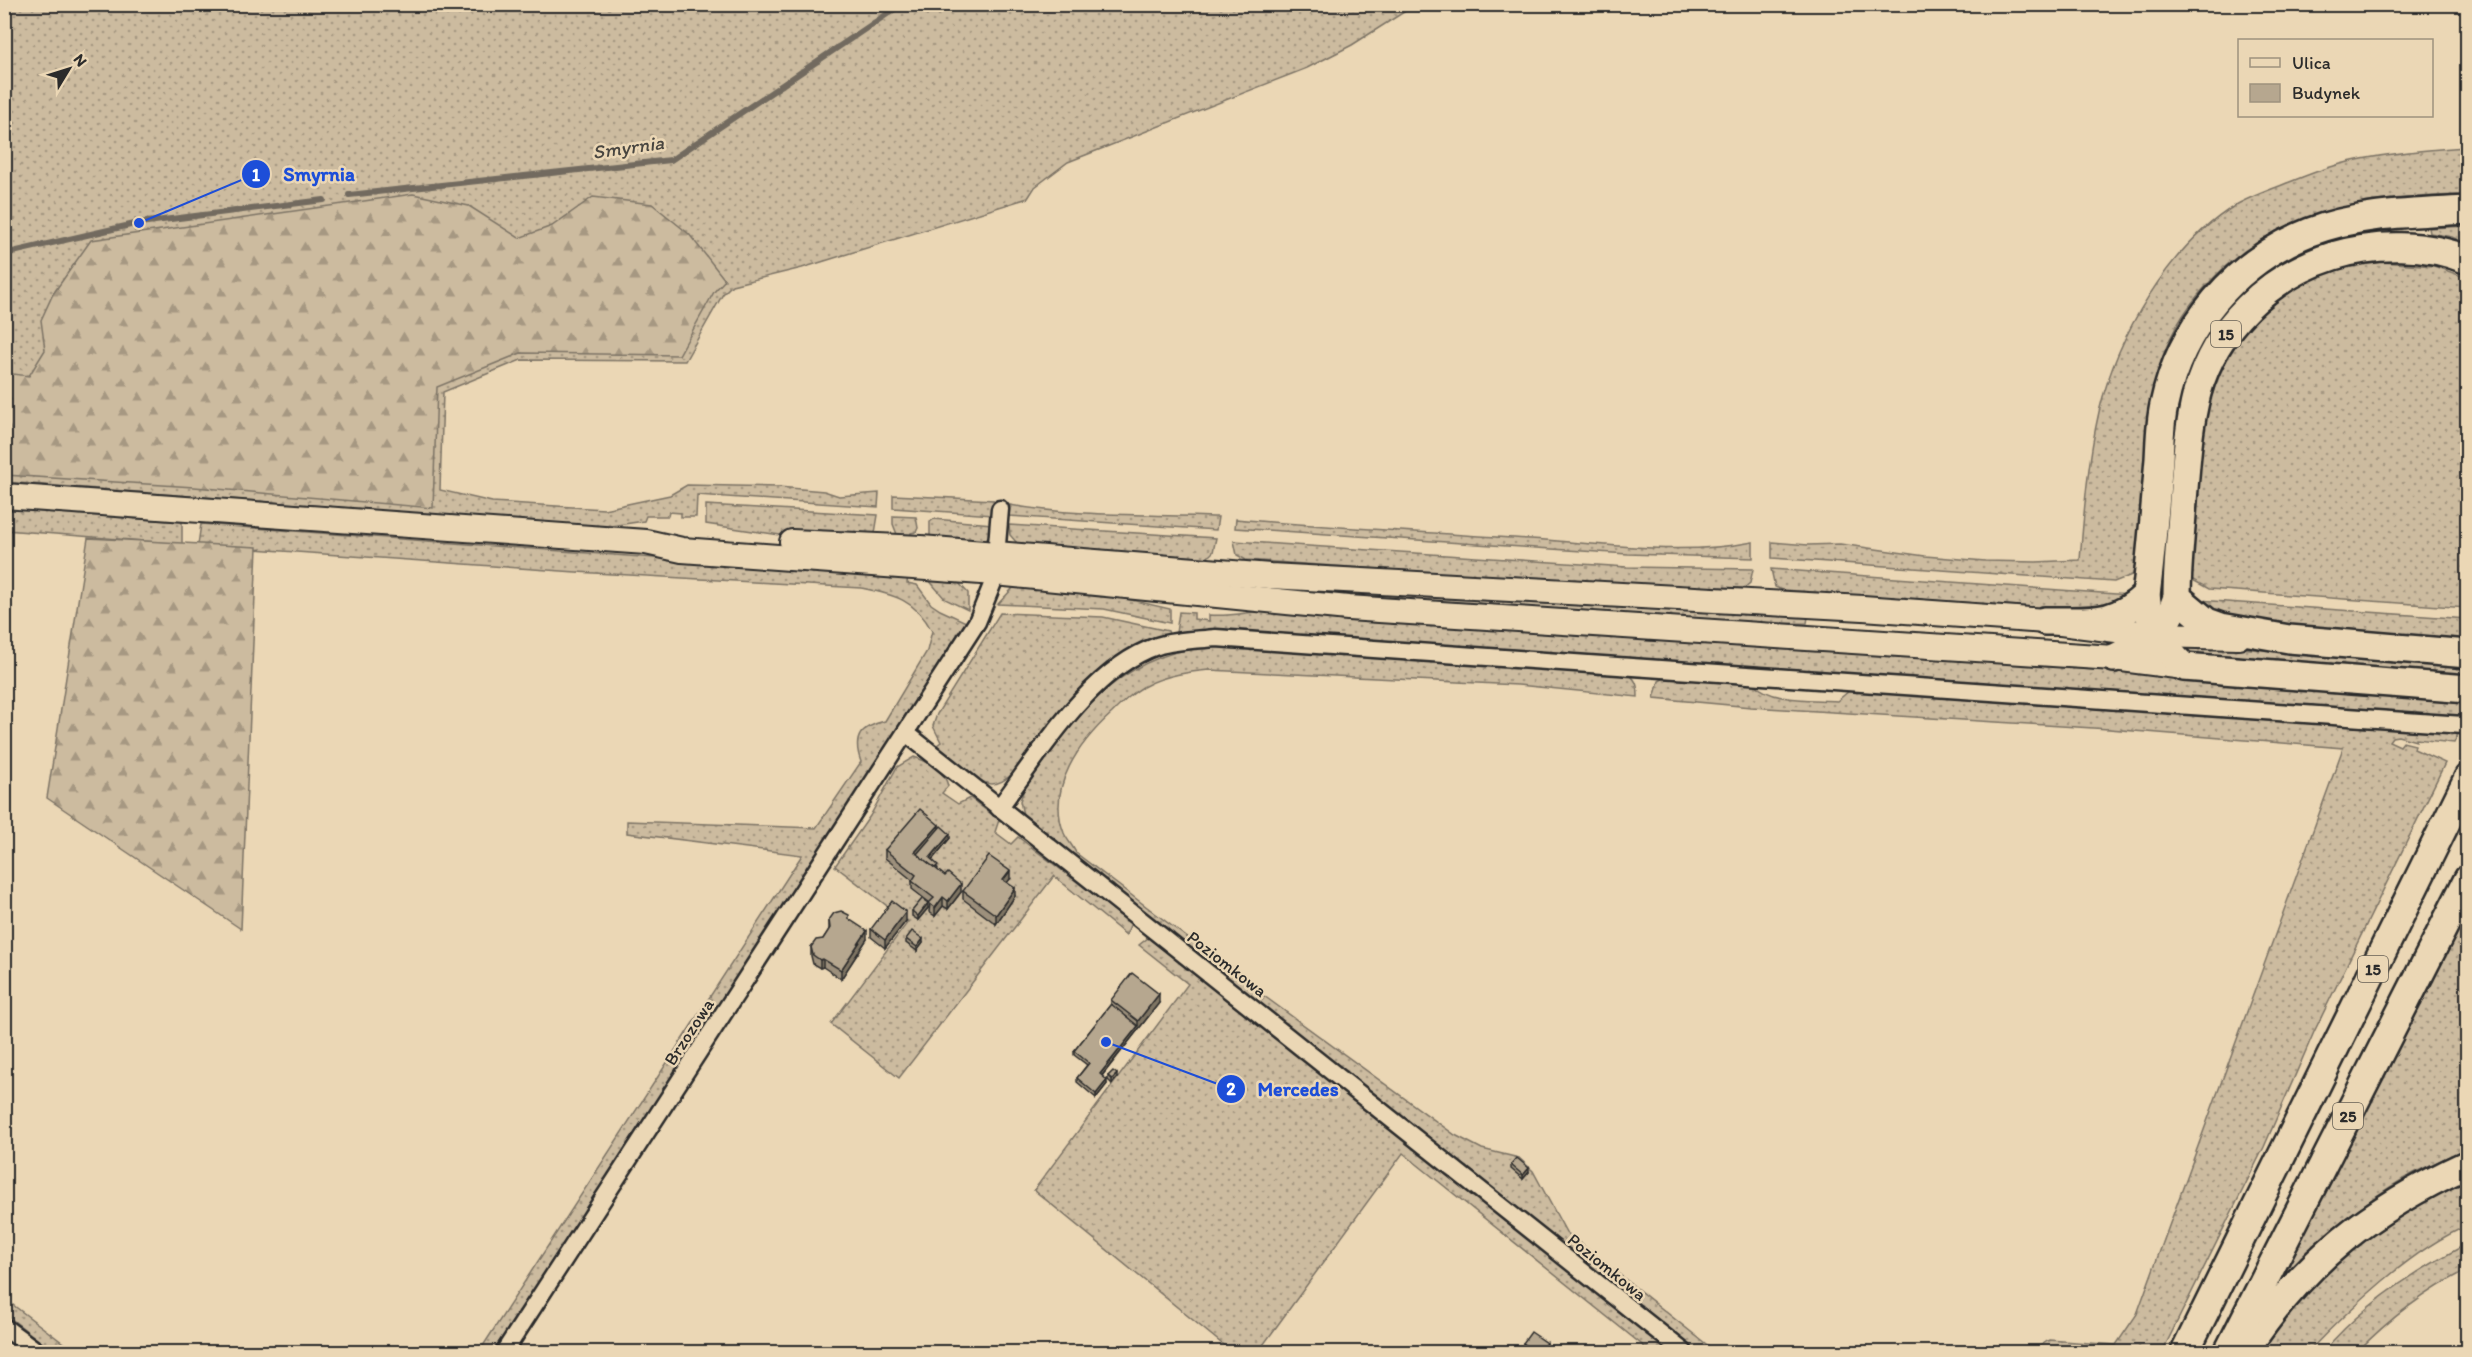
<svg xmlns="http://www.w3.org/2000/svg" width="2472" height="1357" viewBox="0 0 2472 1357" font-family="Itim,sans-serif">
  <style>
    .grass { fill: url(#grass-dots); stroke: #7c7365; stroke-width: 1.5 }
    .forest { fill: url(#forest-firs); stroke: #7c7365; stroke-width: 1.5 }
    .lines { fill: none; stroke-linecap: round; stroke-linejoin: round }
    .stream { stroke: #726b5f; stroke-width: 6 }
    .street-casing { stroke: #2b2b2b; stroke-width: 21 }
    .secondary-casing { stroke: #2b2b2b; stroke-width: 28 }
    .primary-casing { stroke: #2b2b2b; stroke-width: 32 }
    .street { stroke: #ebd7b5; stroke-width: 16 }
    .secondary { stroke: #ebd7b5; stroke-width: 24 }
    .primary { stroke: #ebd7b5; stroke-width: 27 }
    .wall { fill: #9d907b; stroke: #2b2b2b; stroke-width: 1.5 }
    .shaded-wall { fill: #7f7564; stroke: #2b2b2b; stroke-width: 1.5 }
    .building { fill: #b6a78f; stroke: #2b2b2b; stroke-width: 1.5 }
    .labels { text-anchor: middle; stroke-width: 5; stroke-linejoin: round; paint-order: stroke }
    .shield { fill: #ebd7b5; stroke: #655f54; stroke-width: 1.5 }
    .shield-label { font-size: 16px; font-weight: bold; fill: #2b2b2b }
    .street-label { font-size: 18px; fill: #2b2b2b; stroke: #ebd7b5 }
    .water-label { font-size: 20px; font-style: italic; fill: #494640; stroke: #ebd7b5 }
    .leader { fill: none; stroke: #1d4ed8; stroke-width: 2 }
    .callout-dot { fill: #1d4ed8; stroke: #ebd7b5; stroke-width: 2 }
    .mark-label { font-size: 18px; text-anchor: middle; font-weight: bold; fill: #fff }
    .callout-label { font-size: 20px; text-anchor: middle; font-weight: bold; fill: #1d4ed8; stroke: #ebd7b5; stroke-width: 5; stroke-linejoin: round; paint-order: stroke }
  </style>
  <defs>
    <pattern id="grass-dots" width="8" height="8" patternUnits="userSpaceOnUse" patternTransform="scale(1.5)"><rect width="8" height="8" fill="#ccbb9f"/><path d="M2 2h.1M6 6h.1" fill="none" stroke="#a69882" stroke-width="1.8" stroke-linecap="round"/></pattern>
    <pattern id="forest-firs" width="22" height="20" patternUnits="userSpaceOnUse" patternTransform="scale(1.5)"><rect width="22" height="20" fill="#ccbb9f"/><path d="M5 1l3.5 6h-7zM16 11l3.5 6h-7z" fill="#a69882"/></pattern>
  </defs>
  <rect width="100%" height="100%" fill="#ebd7b5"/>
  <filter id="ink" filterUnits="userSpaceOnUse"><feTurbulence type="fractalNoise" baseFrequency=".0167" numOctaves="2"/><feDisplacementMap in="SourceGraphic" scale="12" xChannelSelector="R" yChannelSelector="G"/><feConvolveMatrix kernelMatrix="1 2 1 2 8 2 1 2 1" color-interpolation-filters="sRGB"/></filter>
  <g filter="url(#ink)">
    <g class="grass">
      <path d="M4,5H1415L1352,45L1307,68L1068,162L1035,187L1028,198L802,268L732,285L723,294L685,361L521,360L443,392L440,490L492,502L604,509L670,495L687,485L778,487L824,491L839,496L879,493L878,507L697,495L696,517H681V513L669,512L668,516H646L644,521L604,527L5,482Z"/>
      <path d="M2467,147V195C2367,197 2277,207 2206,286C2184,310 2165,341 2158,373C2151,400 2150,427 2148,455C2144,494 2141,533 2137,573L2114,582L1772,558V542L1808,545L1840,544L1925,556L1985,561L2036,562L2080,560C2084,511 2088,460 2099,412C2117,336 2169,246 2236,205C2250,197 2267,191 2282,185C2300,178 2319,170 2337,165C2375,154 2428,150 2467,147Z"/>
      <path d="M2467,226V244L2452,237L2430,233L2429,228Z"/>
      <path d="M2382,262L2434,266L2467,278V608L2209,589L2191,579C2193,523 2195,455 2210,402C2233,322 2299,266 2382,262Z"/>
      <path d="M893,495L994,500L993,515L893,508Z"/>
      <path d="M706,505L878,515L875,533L866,537L780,535L706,524Z"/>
      <path d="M1010,505C1078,517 1149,514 1218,517L1216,530L1009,516Z"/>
      <path d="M4,509L182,522V544L5,530Z"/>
      <path d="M893,516L916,517L918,528L916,532L911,533L910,538L898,537L893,524Z"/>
      <path d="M934,519L992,524L991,533L985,542L930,539V522Z"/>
      <path d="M1236,519C1334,528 1432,533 1531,539C1602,544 1683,556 1753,542V558L1628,554L1235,528Z"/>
      <path d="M201,524L908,577L907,583L917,585L931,604L940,610L966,622L496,1352H479L802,855L627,833V821L816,828L861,762C852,737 860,727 885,721L927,651L932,631C915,599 894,595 861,588L576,572L198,545Z"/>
      <path d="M1009,525L1216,538L1213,552L1207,558L1017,543L1010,535Z"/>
      <path d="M1234,541L1627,567L1753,569L1750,583L1744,588L1593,583L1246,560L1237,555Z"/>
      <path d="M1771,569L2130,595L2091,611L1783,590L1775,587Z"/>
      <path d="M928,579L956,580L968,593V610L945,599Z"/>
      <path d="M1023,584L1101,593L1170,609V623L1104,609L998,604L1014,587Z"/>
      <path d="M1420,591L1755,614L1808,617L1807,623L1708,625L1349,599V594Z"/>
      <path d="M2198,600L2467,619V640L2236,622L2219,616Z"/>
      <path d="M1273,610L2467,697V715L2350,713L1216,630L1176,633L1179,612L1194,613V619L1209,621V615C1231,617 1251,611 1273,610Z"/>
      <path d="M1000,613L1103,617L1168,631L1169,634C1150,641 1132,648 1115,659C1073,687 1044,735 1014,773C1007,778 1001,784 992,784C977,785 948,755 937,745L941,742L933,726L937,714Z"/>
      <path d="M2170,643L2467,665V682L2202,662Z"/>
      <path d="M1217,645L1626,673C1636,678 1638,685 1638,697L1518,685L1209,670C1189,672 1166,675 1147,685C1134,691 1122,703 1112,713C1080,742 1046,787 1064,833C1067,840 1073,846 1076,853L1264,996L1455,1135L1482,1149L1519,1158L1533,1171L1566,1232L1716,1352H1697L1023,815L1020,801L1024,789C1080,714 1116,653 1217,645Z"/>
      <path d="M1670,675L1753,683C1772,703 1811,699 1837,701L1849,691L2458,734L2454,743L2416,739V741L2398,736L2392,737L2389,741L2400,746L2403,742L2415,745L2414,749L2445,763L2314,1032L2264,1147L2162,1352H2031L2049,1340L2116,1345L2137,1314L2343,748L2109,729L1751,707L1654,698L1659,681Z"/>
      <path d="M914,757C927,761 945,771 948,786L942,793L958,804L970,798L999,820L995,832L1011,844L1018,837L1131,923L1126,935L1054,876L899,1078L831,1024L908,922L835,866L870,816L897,767Z"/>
      <path d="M2467,896V1148C2447,1158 2425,1166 2405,1178C2357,1206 2315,1243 2276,1283Z"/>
      <path d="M1148,938L1625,1315L1671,1352H1651L1403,1153L1258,1352H1232L1034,1190L1188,984L1139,945Z"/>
      <path d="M2467,1179V1226C2413,1248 2348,1310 2308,1352H2258C2284,1318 2310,1285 2343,1256C2380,1224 2423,1200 2467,1179Z"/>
      <path d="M2467,1244V1270C2426,1291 2389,1319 2357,1352H2323C2361,1306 2415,1271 2467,1244Z"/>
      <path d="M4,1299H5L75,1352H54L5,1314Z"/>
    </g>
    <g class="forest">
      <path d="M413,194L469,206L519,238L552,226L593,197L652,204L689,234L725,280L714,292L679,355L521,353L437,387L433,508L194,487L5,475V373L29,376L45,350L41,320L53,294L91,240Z"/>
      <path d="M88,538L257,547L241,929L47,798Z"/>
    </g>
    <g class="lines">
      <g class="stream">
        <path d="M349,195L671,160L902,4"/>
        <path d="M4,254L139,223L324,200"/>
      </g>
      <defs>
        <g id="street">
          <path d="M906,733L1684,1352"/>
          <path d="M999,808C1040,753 1090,669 1157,646C1176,640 1197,640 1216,638L2463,725"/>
          <path d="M4,1327L38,1352"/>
          <path d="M504,1352L977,622L994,580L1000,509"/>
        </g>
        <g id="secondary">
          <path d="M4,496L646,542L682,550L995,573L1348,608L2114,658L2184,667"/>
          <path d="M792,542L921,548L1270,576L1863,608L2045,621L2156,635L2238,637"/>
        </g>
        <g id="primary">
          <path d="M2468,210C2416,213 2359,213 2310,232C2236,261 2180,327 2164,405C2160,423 2160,442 2159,459C2155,505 2152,550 2146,595C2149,626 2161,646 2184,667L2468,689"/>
          <path d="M2177,597L2207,622L2221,627L2289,639L2468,654"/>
          <path d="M2045,621C2088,620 2113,627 2146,595"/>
          <path d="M2114,658C2148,642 2165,635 2177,597C2177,565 2181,533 2183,501C2186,465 2188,428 2197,393C2215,327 2269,276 2333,256C2375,243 2427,243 2468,260"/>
          <path d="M2246,1349C2306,1259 2370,1209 2468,1164"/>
          <path d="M2185,1352L2468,778"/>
          <path d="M2228,1352L2468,879"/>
        </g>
      </defs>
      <use href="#street" class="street-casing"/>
      <use href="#secondary" class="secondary-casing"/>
      <use href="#primary" class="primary-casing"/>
      <use href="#street" class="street"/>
      <use href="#secondary" class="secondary"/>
      <use href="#primary" class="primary"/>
    </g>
    <g class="wall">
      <path d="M939,829L950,838L932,860L938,869L937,870L961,892L948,909L943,906L935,916L929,912L930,903L912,889V880L885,858V850Z"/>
      <path d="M1010,879L1007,882L1015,896L996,924L963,899V891Z"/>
      <path d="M928,908L918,920L912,916V911Z"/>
      <path d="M849,919L867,939L841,979L823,967L820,968L813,964L811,956V947L823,939L829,930V920Z"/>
      <path d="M906,921L885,948L871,937V929Z"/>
      <path d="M906,939L923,943L917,951L906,943Z"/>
      <path d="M1111,1000L1159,1003L1102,1076L1107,1084L1096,1098L1077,1082V1078L1087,1065L1074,1055V1051L1111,1004Z"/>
      <path d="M1108,1076L1117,1078L1112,1084L1108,1080Z"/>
      <path d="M1511,1165L1529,1172L1523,1179L1511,1169Z"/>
      <path d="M1523,1343L1547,1347L1542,1353H1531L1523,1347Z"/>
    </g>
    <g class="shaded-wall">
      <path d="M939,825V833L915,861V852Z"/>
      <path d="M950,834V838L930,862V858Z"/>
      <path d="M1010,871V879L1003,888V880Z"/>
      <path d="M961,884V892L948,909V901Z"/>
      <path d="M1015,888V896L996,924V915Z"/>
      <path d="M943,897V906L935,916V908Z"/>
      <path d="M928,903V908L918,920V916Z"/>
      <path d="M906,912V921L885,948V940Z"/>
      <path d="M867,931V939L841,979V970Z"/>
      <path d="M923,939V943L917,951V947Z"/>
      <path d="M823,959V967L820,968V960Z"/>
      <path d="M1159,994V1003L1100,1078V1074L1138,1026V1021Z"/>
      <path d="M1117,1074V1078L1112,1084V1079Z"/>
      <path d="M1107,1080V1084L1096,1098V1094Z"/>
      <path d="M1529,1168V1172L1523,1179V1175Z"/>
      <path d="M1547,1343V1347L1542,1353H1539Z"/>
    </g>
    <g class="building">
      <path d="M920,809L939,825L915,852L945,876L948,873L961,884L948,901L943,897L935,908L929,903L934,898L912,881L916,875L885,850Z"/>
      <path d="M941,826L950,834L930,858L938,865L935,868L917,854Z"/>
      <path d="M989,856L1010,871L1003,880L1015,888L996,915L963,891Z"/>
      <path d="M922,899L928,903L918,916L912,911Z"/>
      <path d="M892,901L906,912L885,940L871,929Z"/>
      <path d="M841,911L849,915V919L867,931L841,970L823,959L820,960L813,955L811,947L816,940L823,939L830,928L829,920L834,913Z"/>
      <path d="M912,931L923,939L917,947L906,939Z"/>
      <path d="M1132,973L1159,994L1138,1021L1111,1000Z"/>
      <path d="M1111,1004L1138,1026L1100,1074L1107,1080L1096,1094L1077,1078L1089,1063L1074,1051Z"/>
      <path d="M1113,1071L1117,1074L1112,1079L1108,1076Z"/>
      <path d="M1517,1158L1529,1168L1523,1175L1511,1165Z"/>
      <path d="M1531,1332L1547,1343L1539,1353H1537L1523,1343Z"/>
    </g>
  </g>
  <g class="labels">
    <g class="shield">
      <rect x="2211" y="321" width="30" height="26" rx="4.5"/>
      <rect x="2358" y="956" width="30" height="26" rx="4.5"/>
      <rect x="2333" y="1103" width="30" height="26" rx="4.5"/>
    </g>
    <g class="shield-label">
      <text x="2226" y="340">15</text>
      <text x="2373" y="975">15</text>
      <text x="2348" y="1122">25</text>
    </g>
    <g class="street-label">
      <text transform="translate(1227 964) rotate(38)" y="6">Poziomkowa</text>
      <text transform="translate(689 1032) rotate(-57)" y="6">Brzozowa</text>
      <text transform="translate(1607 1267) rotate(39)" y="6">Poziomkowa</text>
    </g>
    <g class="water-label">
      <text transform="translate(628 147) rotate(-8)" y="7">Smyrnia</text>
    </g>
  </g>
  <path class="leader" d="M139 223L256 174M1106 1042L1231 1089"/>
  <g class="callout-dot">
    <circle cx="139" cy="223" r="6"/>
    <circle cx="1106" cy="1042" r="6"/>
    <circle cx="256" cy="174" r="15"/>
    <circle cx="1231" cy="1089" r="15"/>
  </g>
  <g class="mark-label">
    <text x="256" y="181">1</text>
    <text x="1231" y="1095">2</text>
  </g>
  <g class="callout-label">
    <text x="319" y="181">Smyrnia</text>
    <text x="1298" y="1096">Mercedes</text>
  </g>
  <rect width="2472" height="1357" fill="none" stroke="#ebd7b5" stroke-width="24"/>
  <rect x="12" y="12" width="2448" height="1333" fill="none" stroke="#2b2b2b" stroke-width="2" filter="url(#ink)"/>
  <rect x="2238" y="39" width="195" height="78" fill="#ebd7b5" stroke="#9e927e" stroke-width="1.5"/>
  <rect x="2250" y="58" width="30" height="9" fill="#ebd7b5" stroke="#9e927e" stroke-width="1.5"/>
  <text x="2292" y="69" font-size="18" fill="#2b2b2b">Ulica</text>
  <rect x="2250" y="84" width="30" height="18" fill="#b6a78f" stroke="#9e927e" stroke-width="1.5"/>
  <text x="2292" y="99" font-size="18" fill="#2b2b2b">Budynek</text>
  <g transform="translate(69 69) rotate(52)" stroke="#ebd7b5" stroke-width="4.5" paint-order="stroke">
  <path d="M0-4.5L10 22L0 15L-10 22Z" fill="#2b2b2b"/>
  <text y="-9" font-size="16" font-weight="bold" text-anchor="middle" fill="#2b2b2b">N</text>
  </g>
</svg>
